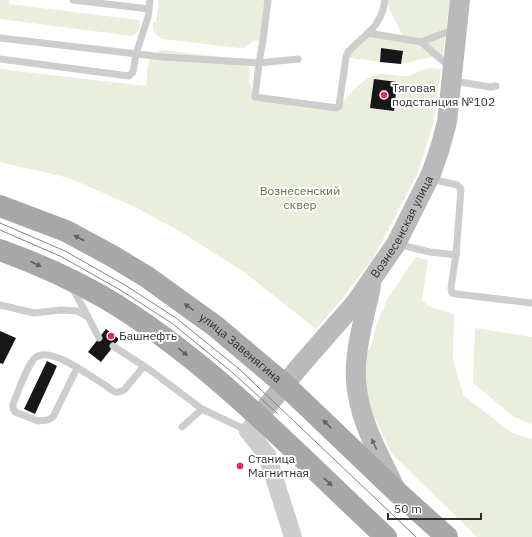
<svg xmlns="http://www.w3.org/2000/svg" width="532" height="537" viewBox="0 0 532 537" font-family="'IBM Plex Sans',sans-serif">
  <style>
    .green { fill: #eaefdd }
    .building { fill: #171717 }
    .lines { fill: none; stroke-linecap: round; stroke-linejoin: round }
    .service { stroke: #cdcdcd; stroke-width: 7 }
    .tertiary { stroke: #cdcdcd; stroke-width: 18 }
    .secondary { stroke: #bababa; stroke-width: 20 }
    .primary { stroke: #a8a8a8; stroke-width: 22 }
    .tram { stroke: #858585; stroke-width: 1 }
    .oneway { fill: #606060 }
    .oneway2 { fill: #6e6e6e }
    .poi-dot { fill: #f62364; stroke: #fff; stroke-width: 1.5 }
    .labels { text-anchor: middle; stroke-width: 4; stroke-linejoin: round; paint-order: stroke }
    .poi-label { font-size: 12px; fill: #303030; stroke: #fff; text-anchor: start }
    .park-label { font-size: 12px; fill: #607139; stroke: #fff }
    .street-label { font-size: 12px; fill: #303030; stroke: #fff }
  </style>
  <rect width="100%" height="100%" fill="#fff"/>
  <g class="green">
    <path d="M0,0H9V4L139,20C142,27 139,33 132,36L0,19Z"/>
    <path d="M159,0H268L263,40L253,41L244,48H238L164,39C155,36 152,31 153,22H156Z"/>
    <path d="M385,0H450L443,54L432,57L401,64L402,51L381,48L380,62L346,57L368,33L403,37Z"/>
    <path d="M163,50L239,59L247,63L250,70L249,82L255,97L338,108C347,98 361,79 375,75C384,72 396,77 406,76C421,74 421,65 441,69L433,124L418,172L374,257L342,299L316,329L244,272L181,232L135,207L69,178L0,162V69L146,86C149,71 144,53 163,50Z"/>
    <path d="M416,257L428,260L422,300L428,306L454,314L453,359L463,395L512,433L532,439V537H477L392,454L365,398L364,357L373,342L375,328L387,300Z"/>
    <path d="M475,328L532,337V424L514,417L473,383Z"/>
  </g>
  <g class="building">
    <path d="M381,48L403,51L401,64L380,62Z"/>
    <path d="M374,79L397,82L394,111L370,108Z"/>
    <path d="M106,329L119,339L101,362L88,352Z"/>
    <path d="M0,331L16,338L3,364L0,363Z"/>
    <path d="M47,361L57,366L35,414L24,409Z"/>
  </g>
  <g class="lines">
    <g class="service">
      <path d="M73,0L149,9"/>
      <path d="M268,0L263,40L259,63L255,97L337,108L339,106L346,57L348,52C365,34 381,28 385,0"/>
      <path d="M368,33L421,42L455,29"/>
      <path d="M0,38L163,57L259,63L298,59"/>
      <path d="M421,42L450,67"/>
      <path d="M0,59L129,76L133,72L136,54L148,17L150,0"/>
      <path d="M453,81L491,87L496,86"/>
      <path d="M431,179L457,185L461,189L456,255L451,288L452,293L456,294L532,303"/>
      <path d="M397,244L430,252L456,255"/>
      <path d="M72,287L88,317"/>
      <path d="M0,305L34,313L61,310L77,311L88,317L99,338"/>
      <path d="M113,346L150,370L202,409"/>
      <path d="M77,368L53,417L48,420L38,421L15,412L13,408V404C18,393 27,364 36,357C51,346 91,377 105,385C108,387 112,391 115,392C118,393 121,391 124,390L144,366"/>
      <path d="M182,427L202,409L248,431"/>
    </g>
    <path class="tertiary" d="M259,416L248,431L267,455L293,537"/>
    <g class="secondary">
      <path d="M371,287C365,315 354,351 356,380C358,419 379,454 395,488"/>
      <path id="s1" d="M259,416L300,366L356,302L396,244L431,174L440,148L447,122L460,0"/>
    </g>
    <g class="primary">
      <path id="s2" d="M0,206L66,231L114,257L147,277L215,326L284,384L397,492L447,537"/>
      <path d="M0,250C36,263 72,279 105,298C211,361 296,454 386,537"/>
    </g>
    <g class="tram">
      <path d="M0,223L65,251L125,285L176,318L238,368L416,537"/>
      <path d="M0,230L62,257L122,291L173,324L233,373L278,414"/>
    </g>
  </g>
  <defs><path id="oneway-solid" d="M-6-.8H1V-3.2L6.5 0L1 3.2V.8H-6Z"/></defs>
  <g class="oneway">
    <use href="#oneway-solid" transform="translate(79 238) rotate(-152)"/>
    <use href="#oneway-solid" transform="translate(36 264) rotate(24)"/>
    <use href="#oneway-solid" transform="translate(189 307) rotate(-144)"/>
    <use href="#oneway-solid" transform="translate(183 352) rotate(39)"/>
    <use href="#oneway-solid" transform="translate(327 424) rotate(-136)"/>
    <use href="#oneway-solid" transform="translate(328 482) rotate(44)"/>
  </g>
  <use class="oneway2" href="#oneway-solid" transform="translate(374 444) rotate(-115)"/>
  <g class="poi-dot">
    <circle cx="384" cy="95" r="4"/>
    <circle cx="111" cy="336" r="4"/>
    <circle cx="240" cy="466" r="4"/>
  </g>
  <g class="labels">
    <g class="poi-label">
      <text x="392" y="92">Тяговая<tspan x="392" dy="14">подстанция №102</tspan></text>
      <text x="119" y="340">Башнефть</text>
      <text x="248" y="463">Станица<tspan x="248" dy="14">Магнитная</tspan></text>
    </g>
    <g class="park-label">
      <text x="300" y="195">Вознесенский<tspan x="300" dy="14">cквер</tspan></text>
    </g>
    <g class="street-label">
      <text dy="4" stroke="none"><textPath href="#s1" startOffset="238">Вознесенская улица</textPath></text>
      <text dy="4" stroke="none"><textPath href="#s2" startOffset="281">улица Завенягина</textPath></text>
    </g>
  </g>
  <path d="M388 513v6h93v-6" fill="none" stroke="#303030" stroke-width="2"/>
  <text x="394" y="513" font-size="12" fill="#303030" stroke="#ffffff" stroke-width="3" paint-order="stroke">50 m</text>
</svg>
